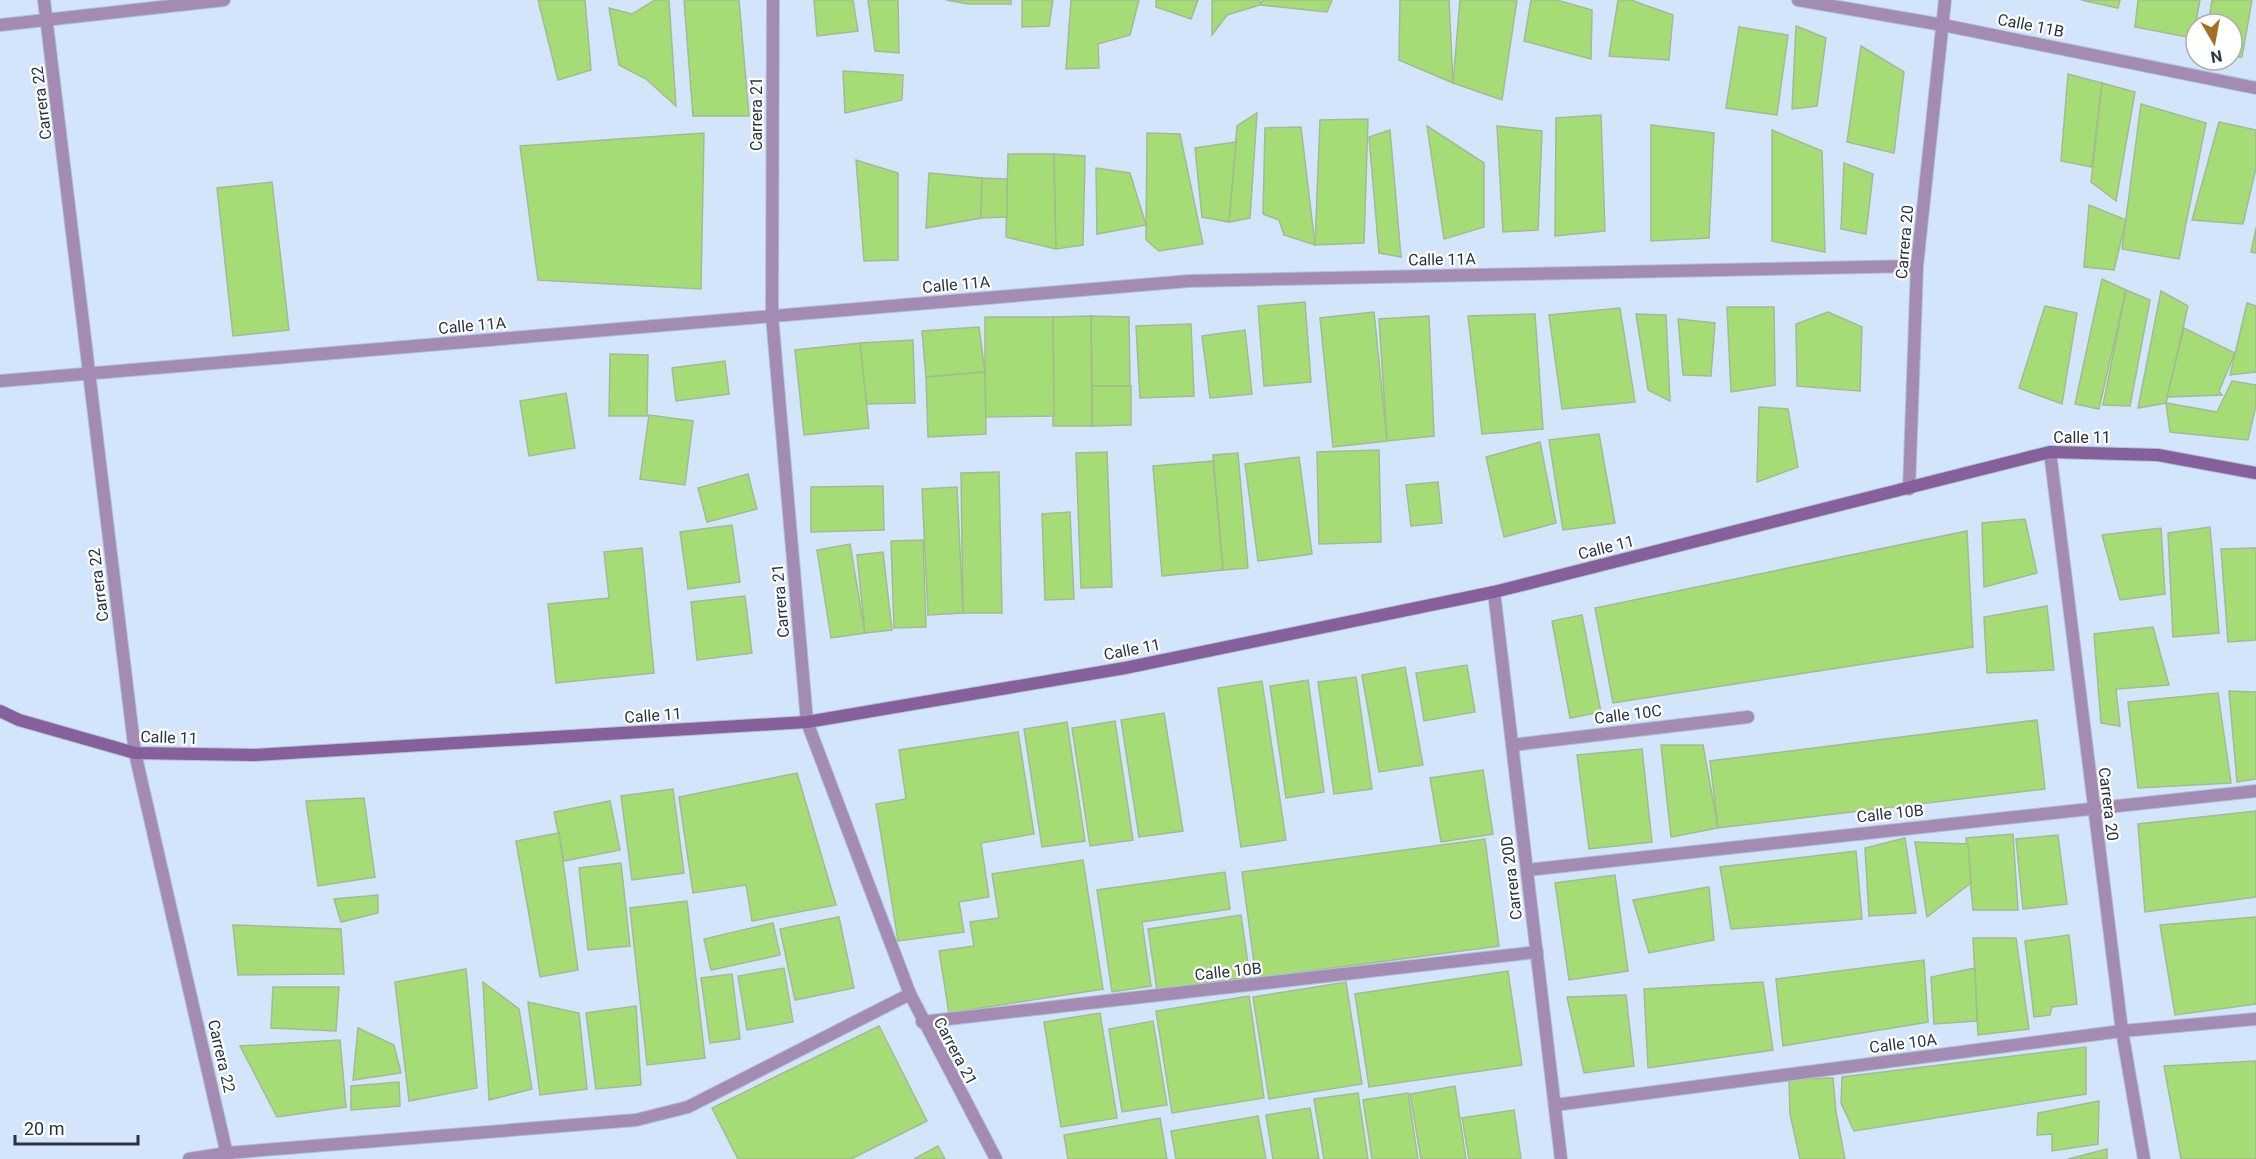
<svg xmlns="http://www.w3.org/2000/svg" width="2256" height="1159" viewBox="0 0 2256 1159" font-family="Roboto,sans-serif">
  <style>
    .building { fill: #a5dc75; stroke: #a4ba93; stroke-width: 1.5 }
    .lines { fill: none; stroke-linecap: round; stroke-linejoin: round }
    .street-casing { stroke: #b0c2d5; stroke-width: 14 }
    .secondary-casing { stroke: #b0c2d5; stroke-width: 14 }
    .street { stroke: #a48bb4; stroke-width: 12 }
    .secondary { stroke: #85609b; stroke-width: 12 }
    .labels { text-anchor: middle; stroke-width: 4.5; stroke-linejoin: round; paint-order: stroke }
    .street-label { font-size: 16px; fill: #283442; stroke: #fff }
  </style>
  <rect width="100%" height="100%" fill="#d2e5fa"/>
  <g class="building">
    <path d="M538,0H585L591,70L558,80Z"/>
    <path d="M655,0H669L676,106L646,79L619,65L609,8L632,14Z"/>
    <path d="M684,0H739L749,116H693Z"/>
    <path d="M814,0H853L858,31L817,36Z"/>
    <path d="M868,0H898L899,53L875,51Z"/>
    <path d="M946,0H1011V4H968Z"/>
    <path d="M1022,0H1053L1049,26L1022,27Z"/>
    <path d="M1071,0H1139L1130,35L1098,44L1099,68L1066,69Z"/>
    <path d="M1156,0H1198L1191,19L1156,7Z"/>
    <path d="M1212,0H1260V5L1227,15L1212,35Z"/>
    <path d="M1263,0H1332L1327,12L1260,5Z"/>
    <path d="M1400,0H1449L1453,83L1399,60Z"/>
    <path d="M1460,0H1517L1502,100L1453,83Z"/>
    <path d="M1531,0H1557L1592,10L1591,59L1524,41Z"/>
    <path d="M1618,0H1631L1673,15L1669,60L1609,56Z"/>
    <path d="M2081,0H2120L2118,8Z"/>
    <path d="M2138,0H2200L2193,38L2135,27Z"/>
    <path d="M2212,0H2252L2242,57H2232V24H2208Z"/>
    <path d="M1796,26L1826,38L1817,106L1792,109Z"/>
    <path d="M1739,27L1788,35L1777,115L1726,108Z"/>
    <path d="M1861,46L1904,72L1894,153L1847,142Z"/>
    <path d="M843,71L903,75L902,100L845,113Z"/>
    <path d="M2068,74L2102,83L2092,167L2061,161Z"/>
    <path d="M2102,83L2135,92L2116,201L2091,182Z"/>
    <path d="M2141,104L2206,123L2179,259L2122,249Z"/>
    <path d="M1257,113L1250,218L1229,222L1237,126Z"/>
    <path d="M1601,115L1605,231L1555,236L1556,118Z"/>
    <path d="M1368,119L1364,243L1315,245L1320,120Z"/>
    <path d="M2219,122L2256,130V168L2243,224L2192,220Z"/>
    <path d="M1651,125L1714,133L1709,238L1651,241Z"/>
    <path d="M1427,126L1484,163V227L1444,239Z"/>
    <path d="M1497,126L1542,131L1538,230L1503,232Z"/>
    <path d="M1301,127L1315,245L1284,235L1279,220L1263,214L1265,128Z"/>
    <path d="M1390,130L1401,257L1379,253L1369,137Z"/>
    <path d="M1772,130L1822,151L1825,252L1772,241Z"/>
    <path d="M704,133L701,289L538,280L520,146Z"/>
    <path d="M1147,133L1180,134L1203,244L1159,251L1146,240Z"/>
    <path d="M1236,142L1229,222L1202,217L1195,148Z"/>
    <path d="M1008,154H1054L1056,249L1006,237Z"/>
    <path d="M1054,154L1085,156L1083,245L1056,249Z"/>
    <path d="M856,160L898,173V260L864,261Z"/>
    <path d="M1844,163L1873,174L1866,234L1841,229Z"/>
    <path d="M1096,168L1130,173L1146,225L1097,234Z"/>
    <path d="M929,173L982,178L981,218L926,228Z"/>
    <path d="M982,178L1007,179V217L981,218Z"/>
    <path d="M272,182L289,330L233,336L217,188Z"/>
    <path d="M2089,205L2126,220L2114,270L2084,267Z"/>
    <path d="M2256,228V253L2251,252Z"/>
    <path d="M2102,279L2126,290L2099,409L2075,404Z"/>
    <path d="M2126,290L2150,300L2130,406L2103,405Z"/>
    <path d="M2161,291L2188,306L2166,403L2138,408Z"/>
    <path d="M1305,302L1311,382L1264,386L1258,306Z"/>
    <path d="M2247,303L2256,306V372L2230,375Z"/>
    <path d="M2045,306L2077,313L2062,404L2019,388Z"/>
    <path d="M1727,307H1774L1775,385L1731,392Z"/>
    <path d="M1620,308L1635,402L1562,409L1549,315Z"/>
    <path d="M1374,312L1387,441L1333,447L1320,318Z"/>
    <path d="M1828,312L1862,327L1860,391L1797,386L1796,324Z"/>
    <path d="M1535,314L1543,429L1482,434L1468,316Z"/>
    <path d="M1636,314L1666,315L1670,401L1648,390Z"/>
    <path d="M1091,316L1129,317L1130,386H1092Z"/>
    <path d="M1091,316L1092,426H1053V317Z"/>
    <path d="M1429,316L1434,436L1387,441L1379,319Z"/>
    <path d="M985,317H1053L1054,416L985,417Z"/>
    <path d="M1678,319L1715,323L1711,376L1683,375Z"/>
    <path d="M1191,324L1194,396L1140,398L1136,326Z"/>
    <path d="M979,327L985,372L926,377L922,331Z"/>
    <path d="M2184,328L2235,353L2219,391L2222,395L2167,397Z"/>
    <path d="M1245,330L1252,394L1210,398L1202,336Z"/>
    <path d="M913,340L915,403L862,404L860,343Z"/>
    <path d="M860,343L869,428L804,435L795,350Z"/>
    <path d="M610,354L648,355L647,416H609Z"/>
    <path d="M725,361L729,394L676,401L672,368Z"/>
    <path d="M985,372L986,434L928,437L926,377Z"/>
    <path d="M2232,381L2256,385V405L2248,440L2170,432L2166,403L2217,412Z"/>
    <path d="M1092,386H1131V425L1092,426Z"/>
    <path d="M566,393L575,448L529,456L520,401Z"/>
    <path d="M1759,407L1788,409L1798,467L1757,482Z"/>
    <path d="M649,415L693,421L685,485L640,479Z"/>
    <path d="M1599,434L1615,523L1563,530L1549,440Z"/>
    <path d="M1540,442L1556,523L1504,537L1486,457Z"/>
    <path d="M1379,450L1381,542L1319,544L1317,452Z"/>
    <path d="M1107,452L1112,587L1081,588L1076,453Z"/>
    <path d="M1238,453L1248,568L1223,570L1213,455Z"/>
    <path d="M1299,457L1312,554L1258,561L1245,464Z"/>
    <path d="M1213,461L1223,570L1162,576L1153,466Z"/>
    <path d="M999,472L1002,613H963L961,473Z"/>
    <path d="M748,474L757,509L707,522L698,488Z"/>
    <path d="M1438,482L1442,523L1411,526L1406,485Z"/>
    <path d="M883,486L884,530L811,532V487Z"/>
    <path d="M957,487L963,613L928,615L922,489Z"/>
    <path d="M1070,512L1074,599L1045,600L1042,514Z"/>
    <path d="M2025,519L2037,573L1984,587L1982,523Z"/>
    <path d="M732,525L740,582L688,589L680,532Z"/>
    <path d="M2210,527L2219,633L2173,637L2168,533Z"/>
    <path d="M2161,528L2165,594L2120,600L2102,535Z"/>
    <path d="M1967,531L1973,647L1613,703L1595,608Z"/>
    <path d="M923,540L926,627L894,628L891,541Z"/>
    <path d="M850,544L865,633L831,638L817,550Z"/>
    <path d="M642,548L654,673L556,683L548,604L609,598L604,552Z"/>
    <path d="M2256,548V640L2228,642L2221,549Z"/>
    <path d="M883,552L892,630L865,633L857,555Z"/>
    <path d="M745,596L752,653L697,660L691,602Z"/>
    <path d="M2047,606L2054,670L1987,673L1984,617Z"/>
    <path d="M1582,615L1601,712L1570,718L1552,621Z"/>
    <path d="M2153,627L2169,685L2116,689L2120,726L2101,723L2094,634Z"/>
    <path d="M1467,665L1475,712L1424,721L1416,673Z"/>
    <path d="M1405,667L1423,765L1379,772L1362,675Z"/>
    <path d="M1356,677L1372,789L1334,794L1318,682Z"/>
    <path d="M1308,680L1324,792L1286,798L1270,686Z"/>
    <path d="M1262,681L1286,840L1241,847L1218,688Z"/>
    <path d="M2229,691L2256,692V779L2237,782Z"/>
    <path d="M2218,693L2231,783L2138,788L2128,702Z"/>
    <path d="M1164,713L1183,831L1139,837L1121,720Z"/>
    <path d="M2037,720L2045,789L1718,828L1710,761Z"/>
    <path d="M1115,721L1133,840L1090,846L1072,728Z"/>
    <path d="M1067,722L1085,841L1042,847L1024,729Z"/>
    <path d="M1018,732L1034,834L981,843L989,897L959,902L964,932L898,941L876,804L906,799L899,750Z"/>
    <path d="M1661,745H1703L1718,828L1671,837Z"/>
    <path d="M1642,749L1652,842L1589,849L1577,755Z"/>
    <path d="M1483,770L1493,834L1441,842L1430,778Z"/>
    <path d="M797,773L836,905L752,921L746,885L693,893L679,797Z"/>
    <path d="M673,789L684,873L632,880L621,796Z"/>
    <path d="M364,798L375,877L318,886L306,801Z"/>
    <path d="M610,801L620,850L564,861L554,812Z"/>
    <path d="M2256,811V897L2145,912L2138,824Z"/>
    <path d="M559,833L578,970L540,977L516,841Z"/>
    <path d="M2013,834L2018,910H1973L1966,838Z"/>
    <path d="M2058,835L2067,904L2023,909L2016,839Z"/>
    <path d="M1905,838L1916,913L1869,916L1865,848Z"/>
    <path d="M1485,839L1499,946L1256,978L1242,872Z"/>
    <path d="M1915,842L1968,844L1971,883L1927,917Z"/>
    <path d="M1856,851L1862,919L1731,929L1720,867Z"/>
    <path d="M1083,860L1103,989L949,1013L939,951L974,946L970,922L999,918L992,874Z"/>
    <path d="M621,863L630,946L588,950L579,868Z"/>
    <path d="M1225,872L1230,909L1142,922L1151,986L1112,992L1097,890Z"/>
    <path d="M1615,875L1628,971L1569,980L1555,883Z"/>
    <path d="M1709,887L1714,940L1649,953L1633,900Z"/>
    <path d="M378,895V913L341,922L334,899Z"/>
    <path d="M687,901L705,1058L647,1065L630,908Z"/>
    <path d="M1241,915L1250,977L1157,990L1148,929Z"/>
    <path d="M839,917L854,988L795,1000L780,929Z"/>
    <path d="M2256,917V1004L2175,1015L2160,925Z"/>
    <path d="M773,923L780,955L711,970L704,939Z"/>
    <path d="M233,925L341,929L344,974L238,975Z"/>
    <path d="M2069,935L2077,1004L2052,1007L2050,1015L2034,1017L2025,941Z"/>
    <path d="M1973,938H2016L2029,1029L1978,1035Z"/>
    <path d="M1924,960L1928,1022L1783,1046L1776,979Z"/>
    <path d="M784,968L793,1022L747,1030L738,976Z"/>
    <path d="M1975,968L1977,1021L1934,1024L1931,977Z"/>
    <path d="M466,969L477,1088L409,1101L395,982Z"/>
    <path d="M1508,971L1522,1065L1369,1087L1355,994Z"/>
    <path d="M732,974L740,1039L710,1043L701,978Z"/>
    <path d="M483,982L519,1009L532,1089L489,1100Z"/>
    <path d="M1346,982L1362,1084L1269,1099L1253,997Z"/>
    <path d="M1763,982L1773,1050L1648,1068L1644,989Z"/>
    <path d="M273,987H339L336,1031L271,1028Z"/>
    <path d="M1626,995L1634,1066L1584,1073L1567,997Z"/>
    <path d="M1249,996L1264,1098L1172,1113L1156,1011Z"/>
    <path d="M528,1002L579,1013L587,1089L540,1095Z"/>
    <path d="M636,1006L641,1085L596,1089L586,1013Z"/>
    <path d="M1100,1013L1117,1118L1061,1127L1044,1022Z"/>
    <path d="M1153,1021L1167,1105L1122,1112L1109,1029Z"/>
    <path d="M879,1026L927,1121L851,1159H738L712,1108Z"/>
    <path d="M358,1028L394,1045L401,1073L353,1080Z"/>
    <path d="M340,1040L346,1107L277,1117L240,1046Z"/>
    <path d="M2086,1047V1094L1854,1131L1841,1103L1842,1077Z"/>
    <path d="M2256,1061V1159H2181L2164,1066Z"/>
    <path d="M1833,1078L1836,1112L1845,1159H1800L1790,1114L1789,1079Z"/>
    <path d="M399,1082L400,1106L351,1110V1086Z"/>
    <path d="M1455,1086L1466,1159H1421L1410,1094Z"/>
    <path d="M1358,1093L1368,1159H1324L1314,1099Z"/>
    <path d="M1408,1093L1418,1159H1372L1363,1100Z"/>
    <path d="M2099,1101L2098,1144L2052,1151V1134L2037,1135L2038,1113Z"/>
    <path d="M1310,1108L1319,1159H1273L1266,1115Z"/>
    <path d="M1514,1110L1521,1159H1469L1462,1118Z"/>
    <path d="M1258,1116L1266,1159H1176L1171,1131Z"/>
    <path d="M1160,1118L1167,1159H1068L1064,1135Z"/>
    <path d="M938,1146L945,1159H914Z"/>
    <path d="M2107,1149V1159H2068Z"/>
  </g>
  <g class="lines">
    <defs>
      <g id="street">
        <path d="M44,0L135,753L228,1159"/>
        <path d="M773,0L772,316L807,722L910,994L996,1159"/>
        <path d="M1798,0L1943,25L2256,88"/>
        <path d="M0,25L224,0"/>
        <path d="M0,381L1189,281L1917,266"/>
        <path d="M2050,452L2122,1031L2144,1159"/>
        <path d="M1909,489L1917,266L1945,0"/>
        <path d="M1494,592L1561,1159"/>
        <path d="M1512,745L1748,717"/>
        <path d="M1527,870L2256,791"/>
        <path d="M922,1022L1537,952"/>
        <path d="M1555,1105L2122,1031L2256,1019"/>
        <path d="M189,1159L227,1153L636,1120L688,1107L910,994"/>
      </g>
      <path id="secondary" d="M0,711L19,720L135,753L255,755L807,722L1125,668L1494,592L2050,452L2158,455L2256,473"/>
    </defs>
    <use href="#street" class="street-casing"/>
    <use href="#secondary" class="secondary-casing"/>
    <use href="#street" class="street"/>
    <use href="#secondary" class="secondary"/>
  </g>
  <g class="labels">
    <g class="street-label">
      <text transform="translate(2031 25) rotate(11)" y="6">Calle 11B</text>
      <text transform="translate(41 103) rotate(-97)" y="6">Carrera 22</text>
      <text transform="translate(756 114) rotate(-90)" y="6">Carrera 21</text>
      <text transform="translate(1904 242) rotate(-85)" y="6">Carrera 20</text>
      <text transform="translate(1442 259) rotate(-1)" y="6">Calle 11A</text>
      <text transform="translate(956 284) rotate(-5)" y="6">Calle 11A</text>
      <text transform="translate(472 325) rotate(-5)" y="6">Calle 11A</text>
      <text x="2082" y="443">Calle 11</text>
      <text transform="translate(1606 547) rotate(-14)" y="6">Calle 11</text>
      <text transform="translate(98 585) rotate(-97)" y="6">Carrera 22</text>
      <text transform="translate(780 601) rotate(-95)" y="6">Carrera 21</text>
      <text transform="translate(1132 649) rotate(-11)" y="6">Calle 11</text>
      <text transform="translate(1628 714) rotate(-7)" y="6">Calle 10C</text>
      <text transform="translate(653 715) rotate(-4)" y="6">Calle 11</text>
      <text transform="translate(169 737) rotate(2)" y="6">Calle 11</text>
      <text transform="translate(2109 804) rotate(83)" y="6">Carrera 20</text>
      <text transform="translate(1890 813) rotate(-6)" y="6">Calle 10B</text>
      <text transform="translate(1511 878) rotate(-97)" y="6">Carrera 20D</text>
      <text transform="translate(1228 971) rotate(-6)" y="6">Calle 10B</text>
      <text transform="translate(1903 1043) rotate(-7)" y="6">Calle 10A</text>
      <text transform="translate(956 1051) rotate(62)" y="6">Carrera 21</text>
      <text transform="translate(222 1056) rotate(77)" y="6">Carrera 22</text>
    </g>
  </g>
  <g transform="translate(2214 42) rotate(170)"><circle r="28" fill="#ffffff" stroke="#a9aeb3" stroke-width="1.5"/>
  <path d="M0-4.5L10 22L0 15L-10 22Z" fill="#a26f25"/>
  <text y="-9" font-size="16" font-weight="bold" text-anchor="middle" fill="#283442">N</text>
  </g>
  <path d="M15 1135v9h123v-9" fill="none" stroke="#283442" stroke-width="3"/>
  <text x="24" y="1135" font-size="18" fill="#283442" stroke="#ffffff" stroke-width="4.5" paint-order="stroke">20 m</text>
</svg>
